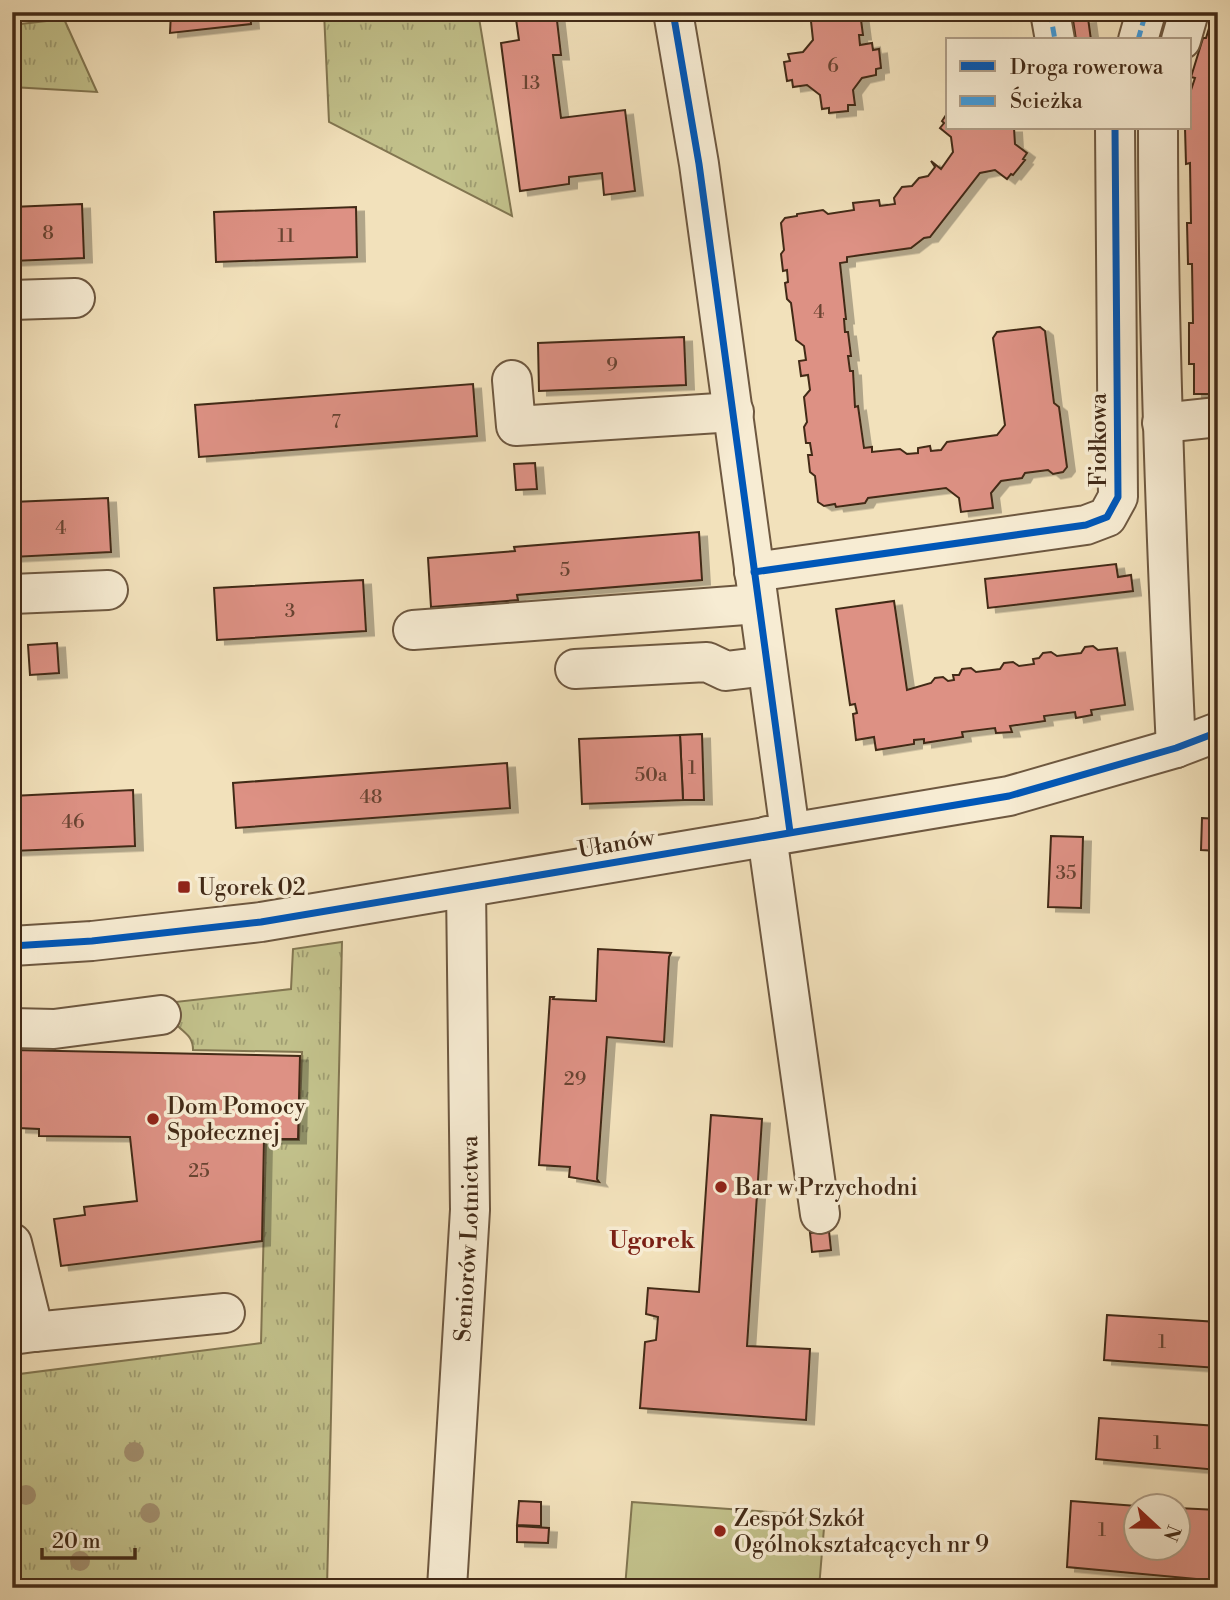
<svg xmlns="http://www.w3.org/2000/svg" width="1230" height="1600" viewBox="0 0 1230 1600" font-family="'Libre Bodoni',serif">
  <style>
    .grass { fill: url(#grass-tufts); stroke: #827651; stroke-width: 2 }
    .garden { fill: #c2c18b; stroke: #827651; stroke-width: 2 }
    .building { fill: #dd9184; stroke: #422a17; stroke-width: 2; filter: url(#shadow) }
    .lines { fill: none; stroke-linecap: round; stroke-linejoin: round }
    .minor-casing { stroke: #6e5840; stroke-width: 42 }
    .minor { stroke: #f7ecd3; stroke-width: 38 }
    .quiet { stroke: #3f9cdf; stroke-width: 5; stroke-dasharray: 10 5; stroke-linecap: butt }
    .cycleway-casing { stroke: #f7ecd3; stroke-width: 11 }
    .cycleway { stroke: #0057b8; stroke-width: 7 }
    .tree { fill: #a39171 }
    .poi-dot { fill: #8f2418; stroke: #f7ecd3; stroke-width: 2.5 }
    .labels { text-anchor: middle; stroke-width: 7; stroke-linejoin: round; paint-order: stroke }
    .number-label { font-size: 19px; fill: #694432 }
    .street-label { font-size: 23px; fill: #422a17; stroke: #f7ecd3 }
    .poi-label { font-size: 23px; fill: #422a17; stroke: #f7ecd3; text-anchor: start }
    .neighbourhood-label { font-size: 24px; font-weight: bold; fill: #7a1f14; stroke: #f7ecd3 }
  </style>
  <defs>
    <pattern id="grass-tufts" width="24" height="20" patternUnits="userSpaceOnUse" patternTransform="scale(1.75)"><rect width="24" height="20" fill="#c2c18b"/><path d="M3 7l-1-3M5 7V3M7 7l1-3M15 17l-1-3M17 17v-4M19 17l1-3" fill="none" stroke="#9f9d71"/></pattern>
    <filter id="shadow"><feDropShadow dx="8" dy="4.5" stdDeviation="0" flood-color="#0004"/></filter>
  </defs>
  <rect width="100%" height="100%" fill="#f2e1bb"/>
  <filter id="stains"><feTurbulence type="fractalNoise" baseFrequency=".00286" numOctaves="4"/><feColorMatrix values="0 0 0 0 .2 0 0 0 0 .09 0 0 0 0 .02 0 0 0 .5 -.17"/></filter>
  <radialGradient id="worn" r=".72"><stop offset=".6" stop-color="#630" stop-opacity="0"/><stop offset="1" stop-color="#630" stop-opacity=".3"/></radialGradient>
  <g class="grass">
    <path d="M324,12H478L512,216L329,122Z"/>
    <path d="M64,19L97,92L12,87V25Z"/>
    <path d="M342,942L327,1588H12V1375L261,1343L266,1140H299L302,1052L193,1050C193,1036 185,1034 177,1025C172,1020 169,1010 166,1003L291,989L293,949Z"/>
  </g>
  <path class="garden" d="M632,1502L825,1516L819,1588H625Z"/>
  <g class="building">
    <path d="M171,12H250L251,24L170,33Z"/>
    <path d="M515,12H556L561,55H553L561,118L625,110L635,191L604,195L602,173L569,177V184L520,191L501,43L519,40Z"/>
    <path d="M810,12H860L863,35H859L860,45L872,43L873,50L879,49L881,68L876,69V75L862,78L853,90L855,105H848V111L829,113V108L822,109L820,95L807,85L793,87L792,80L787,81L784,62L790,61L788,54L803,52L813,40Z"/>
    <path d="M1214,12H1218V394H1194V364H1189V323H1193L1192,264H1188L1187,223H1191L1190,163L1186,164L1185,128H1190L1191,90L1195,78L1191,77L1203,38H1206Z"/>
    <path d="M1088,18L1091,40H1076L1073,20Z"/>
    <path d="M948,112V128H1014L1015,144L1027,153L1023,159L1025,160L1013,175L1011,174L1007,179L995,170L980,173L930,237L924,238L911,248L847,257V262L840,263L846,319H844L845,332H848L851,356H848L850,371H853L855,407L858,406L864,448L872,447V452L900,449L907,454L918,453V448L930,446L931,451L941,450L947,442L997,435L1005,425L993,338L997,332L1040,327L1045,331L1054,403L1059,407L1067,467L1063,472L1053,474L1048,470L1025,473L1022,478L1001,481L991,493L993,508L961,512L959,498L946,488L868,498L865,503L836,507L835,504L824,506L818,502L815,476L810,472L808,455H812L810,443H806L804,427L807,422L804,397L810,390L808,375L801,376L799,361L806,360L804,346L796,340L791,303L787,299L785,283L788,282L787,270L783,271L781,254L784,250L781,223L785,218L797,216V214L823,210L828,214L854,210L853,203L879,200L880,206L895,204L894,198L902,187L912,186L919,178L928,176L935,167L931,161L941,169L953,152L951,137L940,128L944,123L942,121Z"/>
    <path d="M82,204L84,258L12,261V207Z"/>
    <path d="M356,207L357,257L216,262L214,212Z"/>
    <path d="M684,337L686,385L539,391L538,343Z"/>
    <path d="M473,384L477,436L199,457L195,405Z"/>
    <path d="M535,463L537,489L516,490L514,464Z"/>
    <path d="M108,498L111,552L12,557V502Z"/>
    <path d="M699,532L702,580L517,595L518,600L431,607L428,558L515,551L514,547Z"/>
    <path d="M1218,560V646L1215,647L1212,561Z"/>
    <path d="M1116,564L1118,577L1131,575L1133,591L988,608L985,579Z"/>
    <path d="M363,580L366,631L217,640L214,588Z"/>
    <path d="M894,601L907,690L931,683L935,678L943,677L948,681L954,680L953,675H959L962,669L971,668L976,672L1000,669L1004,663L1013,662L1019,666L1034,664L1033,659L1039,658L1043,653L1051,652L1057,656L1081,653L1085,647L1093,646L1098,650L1117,648L1125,705L1091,710L1092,715L1076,718L1075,712L1044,716L1045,721L1010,726L1012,732L996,733L995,728L962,732L963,737L924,743V739L914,740V744L876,750L874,737L856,740L853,714L857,713L855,704L850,705L836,609Z"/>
    <path d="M57,643L59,673L30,675L28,645Z"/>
    <path d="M702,734L704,800H683L680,735Z"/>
    <path d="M680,735L683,800L582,804L579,739Z"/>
    <path d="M507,763L510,808L236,828L233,783Z"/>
    <path d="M133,790L135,846L12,851V796Z"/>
    <path d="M1202,818L1218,819V851L1201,850Z"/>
    <path d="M1051,836L1083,837L1081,908L1048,907Z"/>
    <path d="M598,949L671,953L669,957L664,1042L607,1037L597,1179L599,1182L569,1177L570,1167L539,1165L550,997H554L553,999L596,1001Z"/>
    <path d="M12,1050L300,1056L298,1139H264L262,1241L61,1266L54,1219L85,1215L84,1207L137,1201L130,1137L39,1136V1129L18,1128L19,1108H12Z"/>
    <path d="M711,1115L762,1119L747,1346L810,1349L806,1420L640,1408L645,1342L656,1340L658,1317L646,1314L648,1288L699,1292Z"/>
    <path d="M829,1231L831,1250L812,1252L810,1233Z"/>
    <path d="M1107,1315L1218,1322V1368L1104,1360Z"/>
    <path d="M1099,1418L1218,1426V1470L1096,1459Z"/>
    <path d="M519,1501L541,1502V1526L517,1525Z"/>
    <path d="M1071,1501L1137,1506H1136V1548H1178V1508L1218,1510V1581L1067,1567Z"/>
    <path d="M517,1526L549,1528L548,1543L517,1542Z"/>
  </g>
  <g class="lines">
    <defs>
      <g id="minor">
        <path d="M673,12L699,164L790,832"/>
        <path d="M1050,12L1055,40"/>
        <path d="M1138,40L1146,12"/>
        <path d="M1181,40L1189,12"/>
        <path d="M1158,128C1158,335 1166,541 1176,748"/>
        <path d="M12,300L75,298"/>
        <path d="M512,380L516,426L734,412"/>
        <path d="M1162,423L1218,417"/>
        <path d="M754,572L1086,525L1107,517L1118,497L1115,128"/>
        <path d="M12,594L108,590"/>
        <path d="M413,630L758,604"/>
        <path d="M575,669L707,662L726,671L767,666"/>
        <path d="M767,836L820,1214"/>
        <path d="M12,946L92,941L261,922L1009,796L1176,748L1218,732"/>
        <path d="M12,1028L54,1029L161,1015"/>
        <path d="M12,1243L34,1332L12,1335"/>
        <path d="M34,1332L225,1313"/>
        <path id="s1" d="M447,1588L470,1210L466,888"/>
      </g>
    </defs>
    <use href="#minor" class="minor-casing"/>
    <use href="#minor" class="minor"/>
    <g class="quiet">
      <path d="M1050,12L1055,40"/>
      <path d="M1138,40L1146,12"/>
    </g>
    <defs>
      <g id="cycleway">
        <path d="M673,12L699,164L790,832"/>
        <path d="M754,572L1086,525L1107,517L1118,497L1115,128"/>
        <path d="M12,946L92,941L261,922L1009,796L1176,748L1218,732"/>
      </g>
    </defs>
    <use href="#cycleway" class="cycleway-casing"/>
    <use href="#cycleway" class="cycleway"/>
  </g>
  <g class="tree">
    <circle cx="134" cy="1452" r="10"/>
    <circle cx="26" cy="1495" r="10"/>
    <circle cx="150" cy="1513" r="10"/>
    <circle cx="80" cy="1561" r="10"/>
  </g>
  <g class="poi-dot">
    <rect x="177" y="880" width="14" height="14" rx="3.5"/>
    <circle cx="153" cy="1119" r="7"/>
    <circle cx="721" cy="1187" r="7"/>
    <circle cx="720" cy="1531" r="7"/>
  </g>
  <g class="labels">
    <g class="number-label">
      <text x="833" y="72">6</text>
      <text x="531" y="89">13</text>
      <text x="48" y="239">8</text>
      <text x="286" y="242">11</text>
      <text x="819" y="318">4</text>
      <text x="612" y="371">9</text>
      <text x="336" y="428">7</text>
      <text x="61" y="534">4</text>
      <text x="565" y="576">5</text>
      <text x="290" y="617">3</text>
      <text x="692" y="774">1</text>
      <text x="651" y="781">50a</text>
      <text x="371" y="803">48</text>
      <text x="73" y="828">46</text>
      <text x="1066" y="879">35</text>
      <text x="575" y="1085">29</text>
      <text x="199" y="1177">25</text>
      <text x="1162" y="1348">1</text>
      <text x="1157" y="1449">1</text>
      <text x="1102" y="1536">1</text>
    </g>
    <g class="street-label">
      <text transform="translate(1098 440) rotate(-90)" y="8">Fiołkowa</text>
      <text transform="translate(616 843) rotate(-10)" y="8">Ułanów</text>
      <text dy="8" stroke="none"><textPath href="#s1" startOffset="350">Seniorów Lotnictwa</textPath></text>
    </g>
    <g class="poi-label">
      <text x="198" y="895">Ugorek 02</text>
      <text x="167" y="1114">Dom Pomocy<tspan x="167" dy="26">Społecznej</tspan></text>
      <text x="735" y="1195">Bar w Przychodni</text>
      <text x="734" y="1526">Zespół Szkół<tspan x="734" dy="26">Ogólnokształcących nr 9</tspan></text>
    </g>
    <g class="neighbourhood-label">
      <text x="652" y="1248">Ugorek</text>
    </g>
  </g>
  <rect width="1230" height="1600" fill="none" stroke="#f2e1bb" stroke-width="42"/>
  <rect x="14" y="14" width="1202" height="1572" fill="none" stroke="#422a17" stroke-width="3.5"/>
  <rect x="21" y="21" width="1188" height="1558" fill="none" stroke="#422a17" stroke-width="2"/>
  <rect x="946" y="38" width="245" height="91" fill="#f7ecd3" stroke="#af9e88" stroke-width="2"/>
  <rect x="960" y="61" width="35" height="10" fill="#0057b8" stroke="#af9e88" stroke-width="2"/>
  <text x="1010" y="74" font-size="21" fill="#422a17">Droga rowerowa</text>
  <rect x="960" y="96" width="35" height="10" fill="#3f9cdf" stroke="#af9e88" stroke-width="2"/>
  <text x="1010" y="108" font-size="21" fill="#422a17">Ścieżka</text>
  <g transform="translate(1157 1527) rotate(112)"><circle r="33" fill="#f7ecd3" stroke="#af9e88" stroke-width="2"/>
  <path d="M0-5L12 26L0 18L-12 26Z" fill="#8f2418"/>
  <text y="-10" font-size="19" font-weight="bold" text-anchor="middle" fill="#422a17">N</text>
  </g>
  <path d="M42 1548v10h93v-10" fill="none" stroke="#422a17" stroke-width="3.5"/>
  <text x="52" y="1548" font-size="21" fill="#422a17" stroke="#f7ecd3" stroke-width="5" paint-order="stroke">20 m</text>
  <rect width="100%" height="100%" filter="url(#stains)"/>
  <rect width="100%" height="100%" fill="url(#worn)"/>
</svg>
